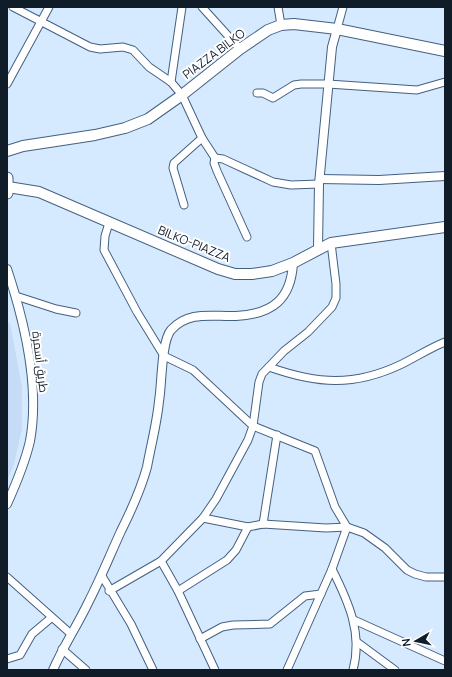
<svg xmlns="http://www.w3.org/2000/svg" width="452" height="677" viewBox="0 0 452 677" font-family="Manrope,Cairo,sans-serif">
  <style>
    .built { fill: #c6dcf6 }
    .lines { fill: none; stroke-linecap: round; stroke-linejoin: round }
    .minor-casing { stroke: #446080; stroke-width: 9 }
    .tertiary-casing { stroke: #446080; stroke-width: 10 }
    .primary-casing { stroke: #446080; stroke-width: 12 }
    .trunk-casing { stroke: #446080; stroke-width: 13 }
    .minor { stroke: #fff; stroke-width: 7 }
    .tertiary { stroke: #fff; stroke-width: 8 }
    .primary { stroke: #fff; stroke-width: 10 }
    .trunk { stroke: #fff; stroke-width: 11 }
    .labels { text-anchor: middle; stroke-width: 4; stroke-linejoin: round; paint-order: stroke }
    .street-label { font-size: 12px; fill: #111c29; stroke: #fff }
  </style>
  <rect width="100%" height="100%" fill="#d5e9ff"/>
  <path class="built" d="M10,323L22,387V429L14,464L7,481V324Z"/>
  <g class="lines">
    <defs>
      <g id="minor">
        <path d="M13,7L90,47L100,49L123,47L133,50L149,67L171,82L182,95L202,138L215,158L214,163L217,171L247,237"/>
        <path d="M202,7L240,49"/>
        <path d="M278,7L281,25"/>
        <path d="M337,29L343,7"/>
        <path d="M171,82L182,7"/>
        <path d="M7,84L49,7"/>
        <path d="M257,93H263L273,98L294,85L301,84H328L417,90L445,82"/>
        <path d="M215,158L223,159L273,182L291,185L319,184"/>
        <path d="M184,205L173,168L174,163L202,138"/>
        <path d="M109,223L105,236L104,250L137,312L164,356L193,370L253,426L315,451L335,507L347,527"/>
        <path d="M16,296L56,309L76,313"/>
        <path d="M269,367C317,384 354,387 402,364C416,357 430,348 445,342"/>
        <path d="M203,518L248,527L263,524L326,528L347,527L364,533L385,548L407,570L415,574L426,577H445"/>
        <path d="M263,524L277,435"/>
        <path d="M161,561L178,591L215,670"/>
        <path d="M332,569C348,601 363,633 353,670"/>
        <path d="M102,576L131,624L153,670"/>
        <path d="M7,577L71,634"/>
        <path d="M109,591L161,561L203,518L216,499L248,440L253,426L259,382L262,374L284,351L308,332L332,307L336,298V284L331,243"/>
        <path d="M178,591L227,560L236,550L248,527"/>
        <path d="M354,620L445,661"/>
        <path d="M200,639L222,627L233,625L270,624L305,596L321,594"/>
        <path d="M357,642L395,670"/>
        <path d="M62,649L86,670"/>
        <path d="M7,659L20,655L32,634L51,618"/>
        <path d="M287,670L332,569L347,527"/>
      </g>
      <g id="tertiary">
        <path d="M320,179L379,180L445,176"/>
        <path d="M318,248L319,184L332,47L337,29"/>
        <path d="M7,269C24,320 40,387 30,441C25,463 16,484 7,504"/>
        <path d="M53,670C63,647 77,626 88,603C100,580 110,555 121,531C131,511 141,489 147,467C151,445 157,423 159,401C162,385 161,342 171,330C189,310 213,317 236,316C273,314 291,299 293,263"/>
      </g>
      <g id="primary">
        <path d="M7,151L23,146L95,135L125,128L148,119L182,95L240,49L268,30L281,25L294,24L337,29L445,51"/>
        <path d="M8,187L39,192L218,269L235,274H252L272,271L293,263L331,243L445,227"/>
      </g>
      <path id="trunk" d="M7,178V193"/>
    </defs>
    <use href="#minor" class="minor-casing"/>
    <use href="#tertiary" class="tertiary-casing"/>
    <use href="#primary" class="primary-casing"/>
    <use href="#trunk" class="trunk-casing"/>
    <use href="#minor" class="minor"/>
    <use href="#tertiary" class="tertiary"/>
    <use href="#primary" class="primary"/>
    <use href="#trunk" class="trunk"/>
  </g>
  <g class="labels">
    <g class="street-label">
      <text transform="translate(214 54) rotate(-37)" y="4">PIAZZA BILKO</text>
      <text transform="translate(194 244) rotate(22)" y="4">BILKO-PIAZZA</text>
      <text transform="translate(40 362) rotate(83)" y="4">طريق أسمرة</text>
    </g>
  </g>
  <rect width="452" height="677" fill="none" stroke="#111c29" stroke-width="16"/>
  <g transform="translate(416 641) rotate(261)" stroke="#ffffff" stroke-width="3" paint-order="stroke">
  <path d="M0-3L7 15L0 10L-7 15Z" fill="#111c29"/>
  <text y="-6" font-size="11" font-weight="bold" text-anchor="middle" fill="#111c29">N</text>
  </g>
</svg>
